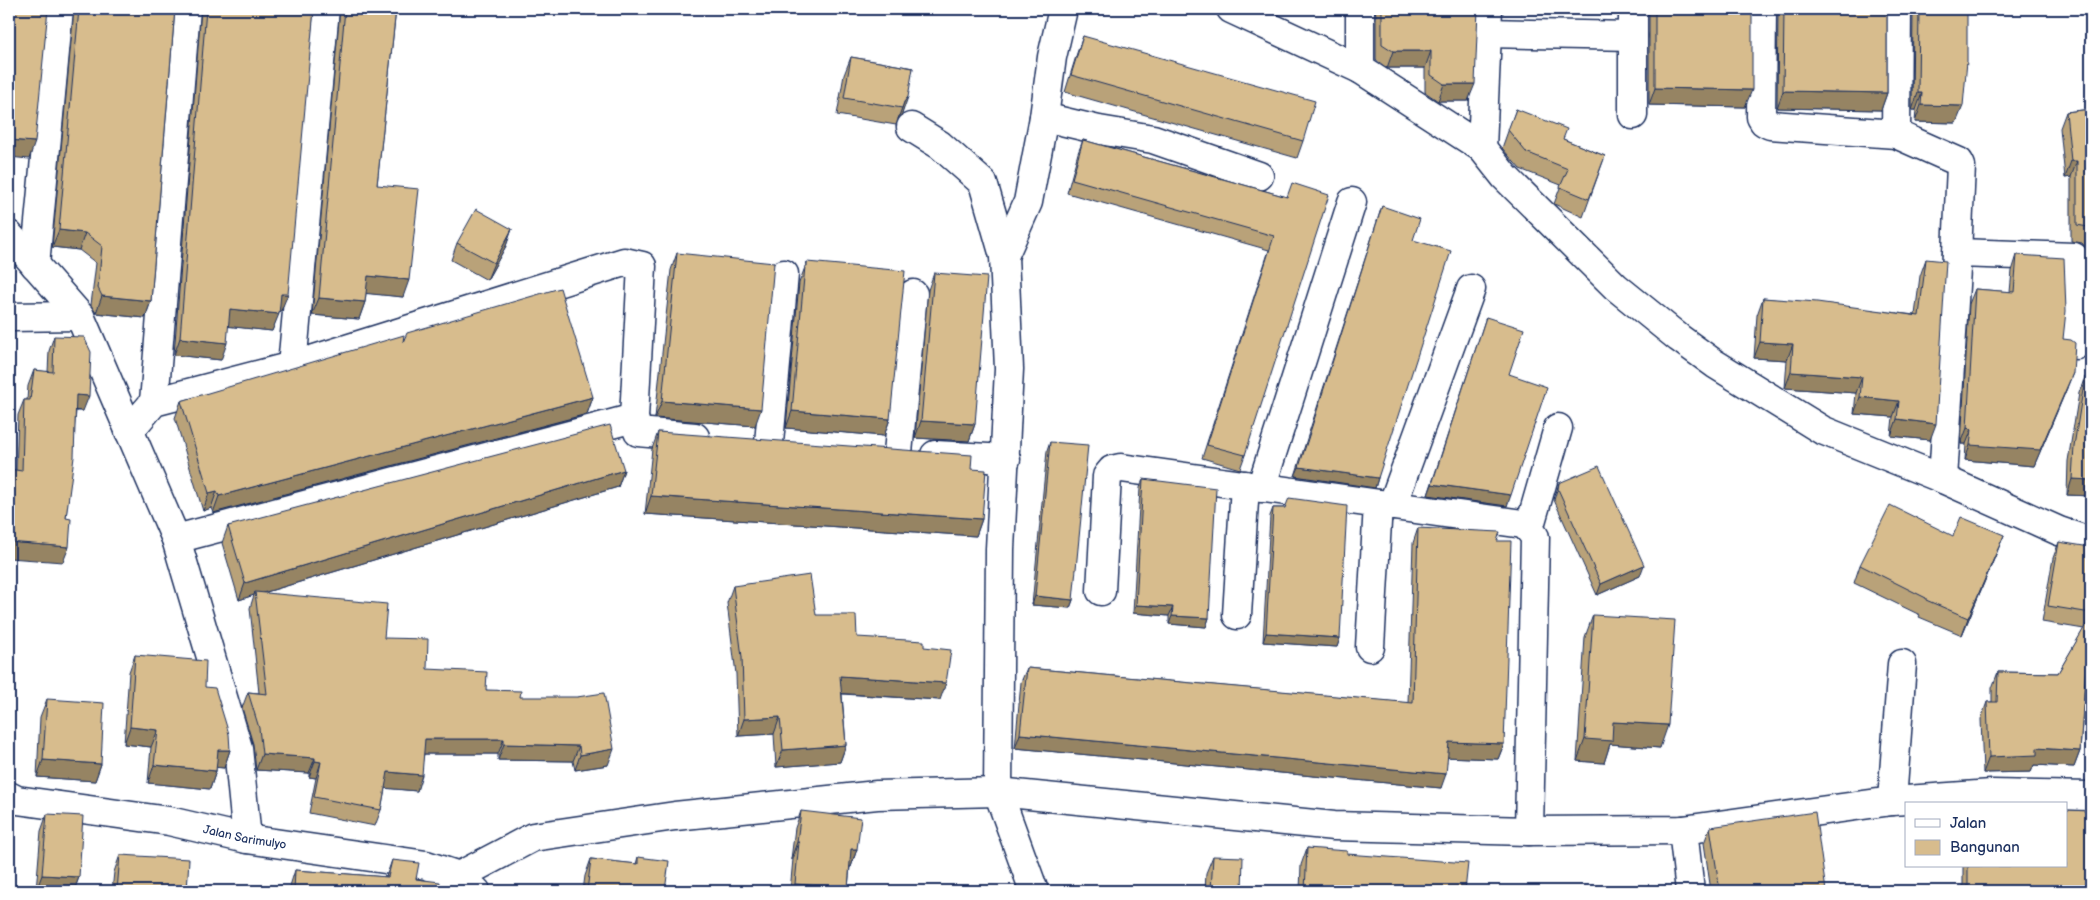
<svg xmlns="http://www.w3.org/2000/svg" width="2100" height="900" viewBox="0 0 2100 900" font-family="'Balsamiq Sans',sans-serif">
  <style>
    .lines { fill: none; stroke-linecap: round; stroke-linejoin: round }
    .minor-casing { stroke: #1b2f5e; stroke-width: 31 }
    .minor { stroke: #fff; stroke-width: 28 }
    .wall { fill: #b9a279; stroke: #1b2f5e }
    .shaded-wall { fill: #968463; stroke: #1b2f5e }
    .building { fill: #d7bc8d; stroke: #1b2f5e }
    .labels { text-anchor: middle; stroke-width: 4; stroke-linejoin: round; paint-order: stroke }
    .street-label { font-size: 12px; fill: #1b2f5e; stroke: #fff }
  </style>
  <rect width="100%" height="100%" fill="#fff"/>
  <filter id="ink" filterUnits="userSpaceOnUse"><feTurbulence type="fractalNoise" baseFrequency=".02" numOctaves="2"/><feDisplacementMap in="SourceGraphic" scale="10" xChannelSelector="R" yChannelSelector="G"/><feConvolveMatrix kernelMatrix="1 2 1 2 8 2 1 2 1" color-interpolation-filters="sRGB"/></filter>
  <g filter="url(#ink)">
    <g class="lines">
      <defs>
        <g id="minor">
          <path d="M1231,9L1360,69L1482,148L1488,9"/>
          <path d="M1633,9V115"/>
          <path d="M1762,9L1761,117L1764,122L1770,125L1896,134L1959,162L1961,166L1957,253"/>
          <path d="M1487,33L1633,36"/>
          <path d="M1360,69V9"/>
          <path d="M1044,117L1099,130L1153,139L1259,176"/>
          <path d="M911,127L940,145L983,183L1004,256L1009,369L1000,549L998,792L1034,891"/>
          <path d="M1896,134L1897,9"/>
          <path d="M1482,148L1505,177L1616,287L1679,338L1715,364L1822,430L1943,479L2059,531L2091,542"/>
          <path d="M9,235L80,316L176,539L238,748L247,839"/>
          <path d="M1004,256L1028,202L1044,117L1052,57L1063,9"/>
          <path d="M35,265L59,9"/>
          <path d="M9,317L80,316"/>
          <path d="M292,366L325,9"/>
          <path d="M154,402L186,9"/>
          <path d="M129,431L154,402L292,366L624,262L642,266L634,418L638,432L695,437"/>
          <path d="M769,443L784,274"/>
          <path d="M898,453L913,294"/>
          <path d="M935,455L1006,459"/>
          <path d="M1943,479L1957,253L2074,257L2076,345"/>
          <path d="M1261,488L1352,202"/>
          <path d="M1392,506L1471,289"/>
          <path d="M1529,529L1558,428"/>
          <path d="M176,539L634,418"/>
          <path d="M1101,591L1107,476L1112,470L1121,468L1523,524L1529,529L1535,537L1529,831"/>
          <path d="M1237,615L1245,485"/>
          <path d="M1370,647L1378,504"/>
          <path id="s1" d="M9,796L17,800L169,821L247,839L426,865L459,876L476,891"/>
          <path d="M1892,801L1902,664"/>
          <path d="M1683,830L1690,891"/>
          <path d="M459,876L533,837L675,816L877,795L998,792L1334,826L1529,831L1683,830L1892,801L1992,794L2091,796"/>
        </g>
      </defs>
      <use href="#minor" class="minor-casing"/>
      <use href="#minor" class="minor"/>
    </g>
    <g class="wall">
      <path d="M74,9H175L151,301L145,318L96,313L91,305L96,263L79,250L52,247Z"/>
      <path d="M201,9H314L281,311H279L272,331L228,326L221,360L174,355Z"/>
      <path d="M340,9H396L377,185L403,297L366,293L365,302L359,319L312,315Z"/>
      <path d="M1375,9H1478L1468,101H1438L1425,92V68H1387L1376,60V15Z"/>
      <path d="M1649,9H1752L1745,107L1649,105Z"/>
      <path d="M1778,9H1887V93L1881,110L1777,108Z"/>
      <path d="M1913,9H1967L1956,123L1915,122L1916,110H1912Z"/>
      <path d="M1083,36L1303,141L1297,158L1065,92L1077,53Z"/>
      <path d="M851,57L913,68L902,114L898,119L896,125L837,115L844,75Z"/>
      <path d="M1516,109L1563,139L1605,156L1583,217L1554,204L1561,185L1520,169L1502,148Z"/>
      <path d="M2091,109V297L2090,257L2088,250L2082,243L2071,241V177L2065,178L2060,128L2066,112Z"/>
      <path d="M1083,140L1287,197L1245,455L1240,469L1202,458L1269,250L1067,193L1078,153Z"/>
      <path d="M1382,206L1413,240L1378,478L1375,488L1295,476Z"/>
      <path d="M512,229L506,246L487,280L451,260L457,243Z"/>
      <path d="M677,253L755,426L655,418L671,270Z"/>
      <path d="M2017,255L2063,339L2067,388L2034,466L1965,460L1966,444H1961L1969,304L1975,289L2010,292L2012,271Z"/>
      <path d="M1926,259L1930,440L1891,436L1893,417L1854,414L1856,393L1785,388L1787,360L1754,358L1757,315L1763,298L1915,315L1920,276Z"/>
      <path d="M807,262L890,419L884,436L786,428L799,283Z"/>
      <path d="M934,273L975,424L969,441L915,438L928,290Z"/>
      <path d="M1486,317L1509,374L1507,506L1428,495Z"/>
      <path d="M54,336L83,411H76L66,518L63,562L16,470L18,415L24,400H27L28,386L34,370L48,372L49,351Z"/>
      <path d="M403,342L593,397L587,414L213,513L211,508L203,511L175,418L181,401Z"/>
      <path d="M2085,377L2091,378V496L2067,495L2068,461L2079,393Z"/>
      <path d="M658,432L971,469L982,519L976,536L645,514L652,449Z"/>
      <path d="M1050,442L1073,600L1070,608L1032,605L1047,451Z"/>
      <path d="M624,470L618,487L263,593L384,638L427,669L486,690L520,697L608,765L575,770L573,761L498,760V754H424L417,791L385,788L381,810L375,826L309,813L316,778L309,777V773L256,770L253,744L242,708L248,692L259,693L250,608L254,595L239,600L222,543L228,526Z"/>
      <path d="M1143,479L1209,618L1206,627L1169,624V616L1133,613L1140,488Z"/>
      <path d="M1559,483L1640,576L1597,595L1554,500Z"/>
      <path d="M1273,508H1285L1340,638L1337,647L1263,642L1270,516Z"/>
      <path d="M1418,528L1497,541L1504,744L1498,759L1447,757L1441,788L1015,748L1021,682L1027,668L1408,703L1413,543Z"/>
      <path d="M2059,542L2088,560L2091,561V687L2085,683L2080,751L2074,767L2034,765L2031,772L1983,773L1981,719L1987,702H1992V688L1998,672L2058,673L2084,629L2042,622L2053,558Z"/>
      <path d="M1997,552L1962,635L1919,617L1920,615L1854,583L1860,565Z"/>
      <path d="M733,586L816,615L857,637L940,700L842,694L846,745L840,762L776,767L774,734L738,736L736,674L727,603Z"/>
      <path d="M1593,615L1660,748L1610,744L1604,763L1577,761L1585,637Z"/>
      <path d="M135,655L205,687L230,750L224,768L216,767V771L210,789L148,783L151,747L124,744L129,672Z"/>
      <path d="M47,699L101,764L95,781L37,777L40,717Z"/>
      <path d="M801,811L857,849L851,867H850L848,888L847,891H790L793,859H791L795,828Z"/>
      <path d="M47,814L79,877L74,891H36L41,831Z"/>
      <path d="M1710,827L1826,891H1711L1704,843Z"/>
      <path d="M1307,848L1347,854L1465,891H1300L1301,865Z"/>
      <path d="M120,855L187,891H112L114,872Z"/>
      <path d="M1213,856L1242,891H1205L1206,873Z"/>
      <path d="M638,857L665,891H583L585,876L591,859L636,864Z"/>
      <path d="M392,860L416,879L439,891H289L290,886L295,870L386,877Z"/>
      <path d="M1963,866H2066L2091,891H1963Z"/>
    </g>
    <g class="shaded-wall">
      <path d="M1557,9H1618L1617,10Z"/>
      <path d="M1393,51H1431L1425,68H1387Z"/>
      <path d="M1444,84H1475L1468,101H1438Z"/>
      <path d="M1655,88L1752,90L1745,107L1649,105Z"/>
      <path d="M1783,91L1887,93L1881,110L1777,108Z"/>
      <path d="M1918,93H1922L1916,110H1912Z"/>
      <path d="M908,97L902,114L898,119L904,102Z"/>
      <path d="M1921,105L1963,106L1956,123L1915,122Z"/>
      <path d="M9,140L35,142L29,159L9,157Z"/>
      <path d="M2071,161H2077L2071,177L2065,178Z"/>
      <path d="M512,229L506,246L487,280L494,263Z"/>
      <path d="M59,230L85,233L79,250L52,247Z"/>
      <path d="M368,276L409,280L403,297L361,293Z"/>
      <path d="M281,294H288L281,311H274Z"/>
      <path d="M102,296L151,301L145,318L96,313Z"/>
      <path d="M319,298L365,302L359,319L312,315Z"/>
      <path d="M230,309L279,314L272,331L224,326Z"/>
      <path d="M180,338L227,343L221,360L174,355Z"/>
      <path d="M1760,342L1793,344L1787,360L1754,358Z"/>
      <path d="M1791,372L1862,377L1856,393L1785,388Z"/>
      <path d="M2073,373L2067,388L2034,466L1965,460L1970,445Z"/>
      <path d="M76,395L89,396L83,411L71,410Z"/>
      <path d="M593,397L587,414L213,513L219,496Z"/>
      <path d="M1860,397L1899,401L1893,417L1854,414Z"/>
      <path d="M662,401L761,409L755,426L655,418Z"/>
      <path d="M792,411L890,419L884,436L786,428Z"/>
      <path d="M1897,419L1936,424L1930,440L1891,436Z"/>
      <path d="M921,421L975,424L969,441L915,438Z"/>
      <path d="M1967,428L1972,429L1966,444H1961Z"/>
      <path d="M1299,467L1378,478L1375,488L1295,476Z"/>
      <path d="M624,470L618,487L256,595L255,592L254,595L239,600L245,583Z"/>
      <path d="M2072,479L2091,480V496L2067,495Z"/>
      <path d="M1432,484L1511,495L1507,506L1428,495Z"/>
      <path d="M217,491L211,508L203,511L209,493Z"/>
      <path d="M651,496L982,519L976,536L645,514Z"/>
      <path d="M2004,535L1997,552L1962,635L1968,618Z"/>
      <path d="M9,542L69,547L63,562L9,558Z"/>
      <path d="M1644,565L1640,576L1597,595L1601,584Z"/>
      <path d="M1035,596L1073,600L1070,608L1032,605Z"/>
      <path d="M1136,605L1173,607L1169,616L1133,613Z"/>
      <path d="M1172,616L1209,618L1206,627L1169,624Z"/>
      <path d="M1266,633L1340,638L1337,647L1263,642Z"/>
      <path d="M840,676L946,683L940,700L834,693Z"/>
      <path d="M780,717L774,734L738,736L744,719Z"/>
      <path d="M1613,722L1668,725L1660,748L1610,744L1604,763L1577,761L1585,739Z"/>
      <path d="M130,727L158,730L151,747L124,744Z"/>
      <path d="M1020,734L1446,774L1441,788L1015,748Z"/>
      <path d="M425,739H504L498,754H420Z"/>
      <path d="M1449,742L1504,744L1498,759L1443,757Z"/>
      <path d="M504,744L579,746L573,761L498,760Z"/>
      <path d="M846,745L840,762L776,767L783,750Z"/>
      <path d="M2037,748L2080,751L2074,767L2034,765L2031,772L1983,773L1989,757Z"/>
      <path d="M614,749L608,765L575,770L580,755Z"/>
      <path d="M218,750H230L224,768L212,767Z"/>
      <path d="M262,754L315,758L309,773L256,770Z"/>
      <path d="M43,760L101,764L95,781L37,777Z"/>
      <path d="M315,761L321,762L316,778L309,777Z"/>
      <path d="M154,765L216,771L210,789L148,783Z"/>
      <path d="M388,772L422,775L417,791L382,788Z"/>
      <path d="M797,842H799L793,859H791Z"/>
      <path d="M851,849H857L851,867L845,866Z"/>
      <path d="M42,875L79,877L74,891H36Z"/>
      <path d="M795,884L848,888L847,891H792Z"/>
    </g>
    <g class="building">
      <path d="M9,9H48L35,142L9,140Z"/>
      <path d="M79,9H175L151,301L102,296L98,288L102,246L85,233L59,230Z"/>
      <path d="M206,9H314L288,294H281L279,314L230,309L227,343L180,338Z"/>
      <path d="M345,9H396L377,185L419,189L409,280L368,276L365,302L319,298Z"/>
      <path d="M1382,9H1478L1475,84H1444L1431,75V51H1393L1382,44Z"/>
      <path d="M1655,9H1752V90L1655,88Z"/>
      <path d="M1784,9H1887V93L1783,91Z"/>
      <path d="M1919,9H1967V61L1963,106L1921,105L1922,93H1918Z"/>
      <path d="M1083,36L1315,101L1303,141L1071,75Z"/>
      <path d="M851,57L913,68L908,97L904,102L902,108L844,98Z"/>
      <path d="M1516,109L1567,129L1563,139L1605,156L1589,199L1560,187L1568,169L1526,152L1508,130Z"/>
      <path d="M2091,109V230L2088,227L2077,225V161H2071L2066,112Z"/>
      <path d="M1083,140L1287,197L1292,183L1329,195L1245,455L1207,445L1274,236L1072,179Z"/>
      <path d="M1382,206L1420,219L1413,240L1451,251L1378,478L1299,467Z"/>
      <path d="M476,209L512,229L494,263L457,243Z"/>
      <path d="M677,253L774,263L761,409L662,401Z"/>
      <path d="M2017,255L2064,258L2066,311L2063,339L2071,340L2075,343L2073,373L2040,450L1970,445L1972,429L1967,428L1975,289L2014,292Z"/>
      <path d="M1926,259L1946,261L1936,424L1897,419L1899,401L1860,397L1862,377L1791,372L1793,344L1760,342L1763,298L1817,302L1919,316Z"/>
      <path d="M807,262L905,271L890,419L792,411L805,266H807Z"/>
      <path d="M934,273L987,277L975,424L921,421Z"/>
      <path d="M560,288L593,397L219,496L217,491L209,493L181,401L404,335L403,342L407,333Z"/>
      <path d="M1486,317L1524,329L1509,374L1547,387L1511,495L1432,484Z"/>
      <path d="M54,336L84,337L91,352L89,396L76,395L74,457L66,518L71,519L69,547L9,542V469L22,471L24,400H30L34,370L53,372Z"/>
      <path d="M2085,377L2091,378V480L2072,479L2074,446Z"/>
      <path d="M610,425L624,470L245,583L228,526Z"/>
      <path d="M658,432L972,455L971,469L986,470L982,519L651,496Z"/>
      <path d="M1050,442L1088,445L1073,600L1035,596Z"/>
      <path d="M1599,466L1644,565L1601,584L1558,489L1559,483Z"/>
      <path d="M1143,479L1216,488L1209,618L1172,616L1173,607L1136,605Z"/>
      <path d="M1289,498L1347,506L1340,638L1266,633L1273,508H1285Z"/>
      <path d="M1890,505L1953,536L1961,517L2004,535L1968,618L1926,600V598L1860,565Z"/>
      <path d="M1418,528L1500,532L1497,541H1511L1504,744L1449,742L1446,774L1020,734L1027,668L1413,703Z"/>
      <path d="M2059,542L2090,547L2088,560L2091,561V613L2048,606Z"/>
      <path d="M810,575L816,615H856L857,637L924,641V647L951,650L946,683L840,676L846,745L783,750L780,717L744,719L742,657L733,586Z"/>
      <path d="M255,592L387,604L384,638L428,639L427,669L487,672L486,690L521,691L520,697H577L604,693L614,749L580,755L579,746L504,744V739H425L422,775L388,772L381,810L314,797L321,762L315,761V758L262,754L259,728L248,692L267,694Z"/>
      <path d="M1593,615L1675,620L1668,725L1613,722L1612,741L1585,739Z"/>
      <path d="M2091,616V667L2086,664L2080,751L2037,748V755L1989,757L1987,702H1997L1998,672L2058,673Z"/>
      <path d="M135,655L206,661L205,687L215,688L229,734L230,750H218L216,771L154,765L158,730L130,727Z"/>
      <path d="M47,699L104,703L101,764L43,760Z"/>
      <path d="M2066,810L2091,811V891H1968V866H2066Z"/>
      <path d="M801,811L861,818L857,849H851L848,888L795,884L799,842H797Z"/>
      <path d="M1815,812L1826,891H1720L1710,827Z"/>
      <path d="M47,814L83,816L79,877L42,875Z"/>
      <path d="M1307,848L1347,851V854L1468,863L1465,891H1305Z"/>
      <path d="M120,855L189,859L187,891H117Z"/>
      <path d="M1213,856L1243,857L1242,891H1211Z"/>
      <path d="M638,857L669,861L665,891H587L591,859L638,864Z"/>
      <path d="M392,860L419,863L416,879L440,882L439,891H294L295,870L388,877Z"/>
    </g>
  </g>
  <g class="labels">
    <g class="street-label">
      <text dy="4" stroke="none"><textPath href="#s1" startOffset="240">Jalan Sarimulyo</textPath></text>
    </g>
  </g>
  <rect width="2100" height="900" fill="none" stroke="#fff" stroke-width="30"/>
  <rect x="15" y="15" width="2070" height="870" fill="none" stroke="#1b2f5e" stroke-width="2" filter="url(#ink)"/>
  <rect x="1905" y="802" width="162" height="65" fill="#ffffff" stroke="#a4acbf"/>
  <rect x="1915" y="819" width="25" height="8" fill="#ffffff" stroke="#a4acbf"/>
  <text x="1950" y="828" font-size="15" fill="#1b2f5e">Jalan</text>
  <rect x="1915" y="840" width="25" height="15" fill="#d7bc8d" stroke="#a4acbf"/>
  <text x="1950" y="852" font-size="15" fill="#1b2f5e">Bangunan</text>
</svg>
